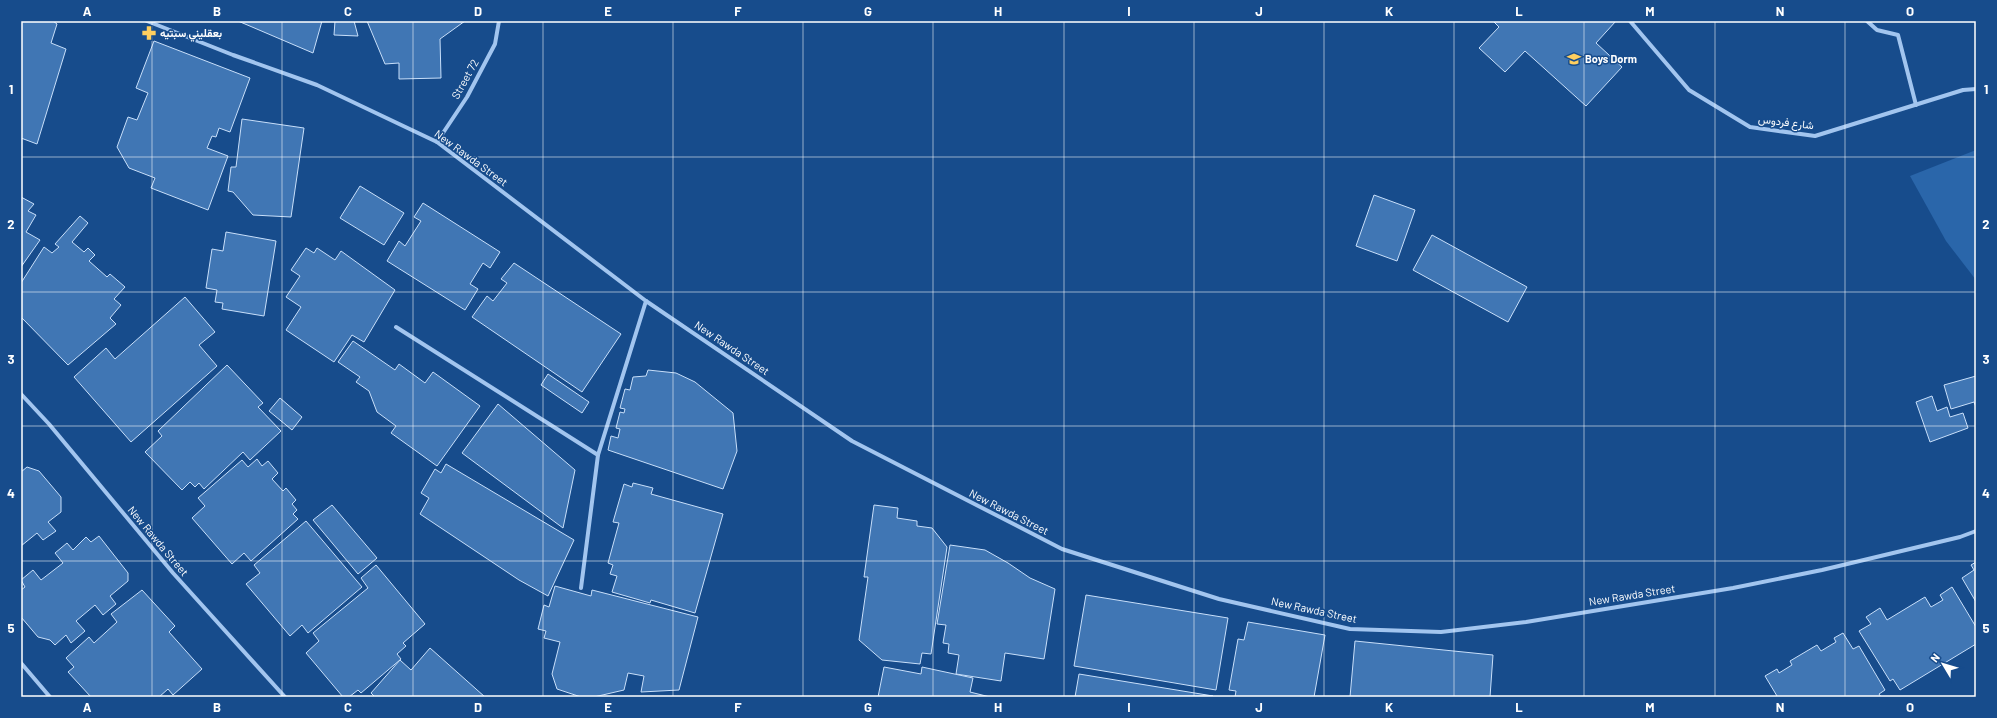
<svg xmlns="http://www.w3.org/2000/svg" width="1997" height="718" viewBox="0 0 1997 718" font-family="Barlow,Vazirmatn,sans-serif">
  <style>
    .green { fill: #2a66aa }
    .building { fill: #4076b4; stroke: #c8dffa }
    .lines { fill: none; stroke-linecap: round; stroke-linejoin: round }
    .minor { stroke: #a2c5ef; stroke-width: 4 }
    .grid { fill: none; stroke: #fff; stroke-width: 1; stroke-opacity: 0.55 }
    .labels { text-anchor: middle; stroke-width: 3; stroke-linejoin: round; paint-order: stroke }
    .poi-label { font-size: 11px; font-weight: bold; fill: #fff; stroke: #174c8c; text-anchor: start }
    .street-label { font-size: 11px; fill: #fff; stroke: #174c8c }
    .neatline { fill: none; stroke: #fff; stroke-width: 1.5 }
    .grid-label { font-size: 13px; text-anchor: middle; font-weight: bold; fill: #fff }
  </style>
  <rect width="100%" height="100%" fill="#174c8c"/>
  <path class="green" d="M1976,150V280L1946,241L1910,176Z"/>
  <g class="building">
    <path d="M21,21H53L57,24L51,43L66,49L37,144L21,138Z"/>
    <path d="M238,21H322L313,53Z"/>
    <path d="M335,21H354L358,36L334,35Z"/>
    <path d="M367,21H465L440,39L441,78L399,79V63L385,64Z"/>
    <path d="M1493,21H1616L1596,43L1622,67L1586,106L1525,51L1505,72L1479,48L1499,27Z"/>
    <path d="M154,41L250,78L230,132L219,128L216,137L212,136L207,148L228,156L208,210L151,188L155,178L129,168L117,147L128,117L137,120L148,93L136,88Z"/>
    <path d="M242,119L304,128L291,217L253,215L233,192L228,191L231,167H236Z"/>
    <path d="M360,186L404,213L384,245L340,218Z"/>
    <path d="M1374,195L1415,210L1397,261L1356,246Z"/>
    <path d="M21,197L34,204L28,211L36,215L26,232L40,240L21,267Z"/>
    <path d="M423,203L500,252L490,268L483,263L470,284L478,289L465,310L387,261L399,241L405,246L421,221L414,217Z"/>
    <path d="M80,216L88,223L72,242L84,252L88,248L95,255L89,261L107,277L110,274L125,287L114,299L121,305L110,318L116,324L68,365L21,317V283L44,247L52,253L59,247L55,244Z"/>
    <path d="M226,232L276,241L264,316L222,309L223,303L215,302L217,290L206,288L212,249L223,251Z"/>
    <path d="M1432,235L1527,287L1508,322L1413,270Z"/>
    <path d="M306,248L314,253L317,248L335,260L341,251L395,290L364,342L352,335L334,362L286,330L301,307L286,297L300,276L291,270Z"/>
    <path d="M514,263L621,334L582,392L472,317L487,296L493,301L507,283L501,279Z"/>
    <path d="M185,297L215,332L199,345L217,366L131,442L74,377L106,348L115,359Z"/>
    <path d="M353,341L395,370L399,364L425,383L433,372L480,406L437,466L391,433L396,426L377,412L369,391L356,382L360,377L338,362Z"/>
    <path d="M227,365L263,403L258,407L281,431L250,460L243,452L204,489L199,483L195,487L190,482L182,490L145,452L162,436L158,431Z"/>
    <path d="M648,370L676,373L695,382L733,413L737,451L723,489L608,450L611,436L618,438L620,429L616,428L620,412L624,413L625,409L620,408L625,389L630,390L633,377L646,376Z"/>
    <path d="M548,374L589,402L582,413L541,385Z"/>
    <path d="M1976,376V407L1974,402L1951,409L1944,385Z"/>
    <path d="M1932,396L1937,411L1947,407L1950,417L1963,413L1968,428L1930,442L1916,402Z"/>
    <path d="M280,398L302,417L292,430L269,411Z"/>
    <path d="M498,404L575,470L563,528L462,453Z"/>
    <path d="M257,459L262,466L268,461L278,473L272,479L283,491L286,488L296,500L292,504L297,510L293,514L298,519L251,561L244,553L232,564L192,518L205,506L198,498L242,460L248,467Z"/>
    <path d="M446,464L574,540L548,596L519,580L420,514L429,498L421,493L435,469L441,473Z"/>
    <path d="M27,467L39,471L61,497V512L48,522L56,531L43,540L37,533L21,546V472Z"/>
    <path d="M633,483L653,488L651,494L723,514L695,613L651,600L650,603L612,592L617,576L610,574L613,565L608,563L619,523L613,522L624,484L632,487Z"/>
    <path d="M332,505L377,558L358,574L313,520Z"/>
    <path d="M874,505L898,508L897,518L917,521V526L932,528L947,547L931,654L922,653L920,664L882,660L859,640L868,577H864Z"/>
    <path d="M306,521L362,587L308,633L302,625L290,636L246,584L260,573L254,565Z"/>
    <path d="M99,536L128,573V581L110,596L116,604L103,615L95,605L76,621L85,631L71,643L66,635L55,645L50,640L38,637L21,617V590L25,587L21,580L33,570L41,580L63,563L55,553L67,543L73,550L86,537L91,542Z"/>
    <path d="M950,545L985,550L1008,563L1030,578L1055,589L1044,659L1005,653L1001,681L956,674L959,655L948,653L949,644L943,643L946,625L937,624Z"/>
    <path d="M1976,562V602L1962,578L1974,570L1971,565Z"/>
    <path d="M376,565L425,624L403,643L406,646L397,654L401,659L361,693L358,690L349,697H343L306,653L319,641L313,633L368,588L361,578Z"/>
    <path d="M555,586L591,596L592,590L698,617L679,690L641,692L644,676L628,673L624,690L594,697H581L557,689L552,674L560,642L544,638L546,631L538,629L544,605L549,607Z"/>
    <path d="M1952,587L1976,627V644L1900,690L1893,679L1890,681L1859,631L1871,624L1866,617L1880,608L1887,620L1925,597L1931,607L1943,600L1940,595Z"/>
    <path d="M142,590L175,626L169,632L202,669L173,695L168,689L159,697H91L68,672L74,667L66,658L89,637L94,643L117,622L111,614Z"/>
    <path d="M1086,595L1228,618L1216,690L1074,666Z"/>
    <path d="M1248,622L1325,635L1314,697H1235L1236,691L1229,690L1238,639L1244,640Z"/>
    <path d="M1843,633L1853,649L1859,646L1885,690L1879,694L1881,697H1775L1777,696L1765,676L1777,669L1779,673L1792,665L1790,661L1817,645L1821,651L1836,642L1834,638Z"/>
    <path d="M1355,641L1493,655L1490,697H1350Z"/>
    <path d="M430,648L485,697H375L371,693L400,660L411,670Z"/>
    <path d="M884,667L921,674L922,667L973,678L970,692L990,697H878Z"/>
    <path d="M1079,674L1213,696L1075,697Z"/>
  </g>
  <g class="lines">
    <g class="minor">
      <path d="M147,21L233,55L317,85L437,142L646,301L852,441L1062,549L1219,599L1350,629L1441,632L1526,622L1733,588L1822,570L1960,537L1976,531"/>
      <path d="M1630,21L1689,90L1750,127L1815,136L1963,90L1976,89"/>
      <path d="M1867,21L1877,30L1898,35L1916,105"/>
      <path d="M437,142L467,97L495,44L499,21"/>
      <path d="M396,327L598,455"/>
      <path d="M21,394L49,424L173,573L285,697"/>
      <path d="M581,588L598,455L646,301"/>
      <path d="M21,663L50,697"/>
    </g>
  </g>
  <path class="grid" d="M152,21V697M282,21V697M413,21V697M543,21V697M673,21V697M803,21V697M933,21V697M1064,21V697M1194,21V697M1324,21V697M1454,21V697M1584,21V697M1715,21V697M1845,21V697M21,157H1976M21,292H1976M21,426H1976M21,561H1976"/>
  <defs>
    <symbol id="pharmacy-bare" viewBox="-9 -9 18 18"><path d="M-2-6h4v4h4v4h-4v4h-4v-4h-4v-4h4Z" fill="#ffcf5f" stroke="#174c8c" stroke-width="2.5" paint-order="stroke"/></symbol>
    <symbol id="university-bare" viewBox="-9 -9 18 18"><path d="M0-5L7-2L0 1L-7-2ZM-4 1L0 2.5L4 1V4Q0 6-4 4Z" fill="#ffcf5f" stroke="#174c8c" stroke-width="2.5" paint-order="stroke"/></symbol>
  </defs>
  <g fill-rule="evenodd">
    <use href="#pharmacy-bare" x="139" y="23" width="20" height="20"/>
    <use href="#university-bare" x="1564" y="49" width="20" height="20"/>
  </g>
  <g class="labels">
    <g class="poi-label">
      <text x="160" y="37">بعقليني سبتيه</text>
      <text x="1585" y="63">Boys Dorm</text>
    </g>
    <g class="street-label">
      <text transform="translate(465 79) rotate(-61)" y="4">Street 72</text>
      <text transform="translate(1786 122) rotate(7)" y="4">شارع فردوس</text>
      <text transform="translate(471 158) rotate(36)" y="4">New Rawda Street</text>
      <text transform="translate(732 348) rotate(34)" y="4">New Rawda Street</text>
      <text transform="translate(1009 512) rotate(27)" y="4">New Rawda Street</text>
      <text transform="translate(158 541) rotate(50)" y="4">New Rawda Street</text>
      <text transform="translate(1632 595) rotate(-9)" y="4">New Rawda Street</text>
      <text transform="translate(1314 610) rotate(12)" y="4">New Rawda Street</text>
    </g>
  </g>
  <rect width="1997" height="718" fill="none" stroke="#174c8c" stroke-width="44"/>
  <g transform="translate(1943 664) rotate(308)" stroke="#174c8c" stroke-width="3" paint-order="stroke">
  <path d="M0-3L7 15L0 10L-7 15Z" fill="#ffffff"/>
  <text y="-6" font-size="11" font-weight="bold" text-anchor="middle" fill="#ffffff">N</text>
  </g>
  <rect x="22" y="22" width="1953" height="674" class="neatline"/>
  <g class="grid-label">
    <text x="87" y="16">A</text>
    <text x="217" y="16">B</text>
    <text x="348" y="16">C</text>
    <text x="478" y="16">D</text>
    <text x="608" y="16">E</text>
    <text x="738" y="16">F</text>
    <text x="868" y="16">G</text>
    <text x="998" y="16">H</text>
    <text x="1129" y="16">I</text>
    <text x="1259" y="16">J</text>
    <text x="1389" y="16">K</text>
    <text x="1519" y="16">L</text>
    <text x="1650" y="16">M</text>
    <text x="1780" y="16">N</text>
    <text x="1910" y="16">O</text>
    <text x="11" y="94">1</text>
    <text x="1986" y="94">1</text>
    <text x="11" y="229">2</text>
    <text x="1986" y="229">2</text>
    <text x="11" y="364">3</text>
    <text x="1986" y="364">3</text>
    <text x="11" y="498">4</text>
    <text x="1986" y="498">4</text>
    <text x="11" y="633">5</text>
    <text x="1986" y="633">5</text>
    <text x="87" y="712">A</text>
    <text x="217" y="712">B</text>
    <text x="348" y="712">C</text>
    <text x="478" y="712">D</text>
    <text x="608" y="712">E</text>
    <text x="738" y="712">F</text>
    <text x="868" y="712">G</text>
    <text x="998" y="712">H</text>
    <text x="1129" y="712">I</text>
    <text x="1259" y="712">J</text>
    <text x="1389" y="712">K</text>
    <text x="1519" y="712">L</text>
    <text x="1650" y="712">M</text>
    <text x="1780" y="712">N</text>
    <text x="1910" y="712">O</text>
  </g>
</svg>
